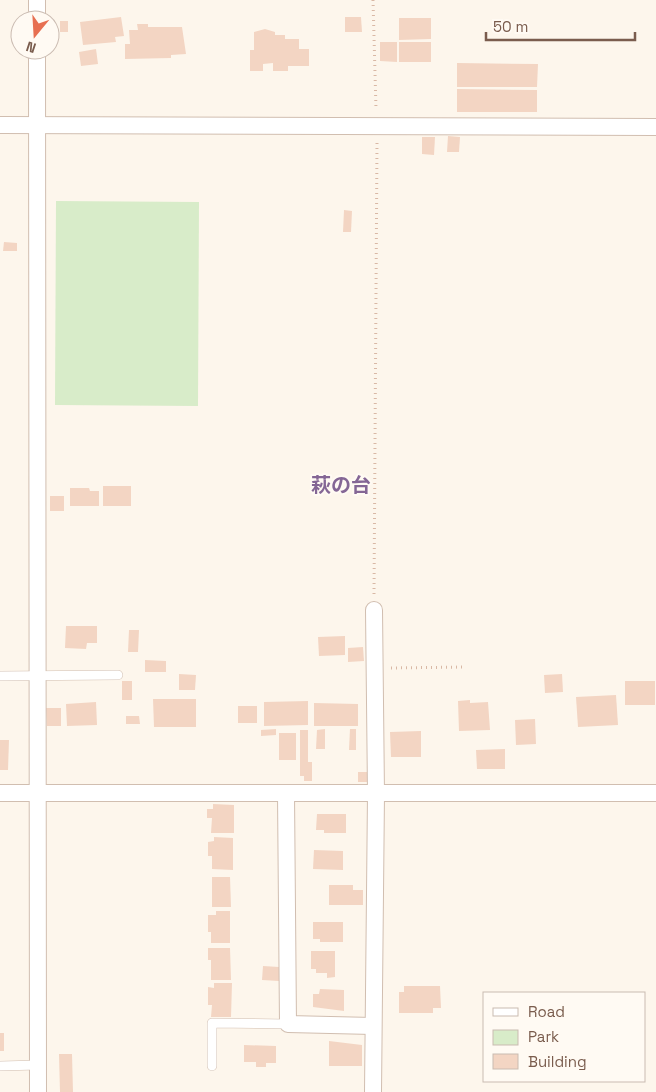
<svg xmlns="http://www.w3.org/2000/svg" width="656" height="1092" viewBox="0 0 656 1092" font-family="'Space Grotesk','Noto Sans JP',sans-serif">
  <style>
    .green { fill: #d8ecc9 }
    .building { fill: #f3d5c3 }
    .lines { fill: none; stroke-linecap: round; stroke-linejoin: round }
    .service-casing { stroke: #d1beb0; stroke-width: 10 }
    .minor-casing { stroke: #d1beb0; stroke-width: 18 }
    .path { stroke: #d9b8a5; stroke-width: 3; stroke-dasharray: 1 4; stroke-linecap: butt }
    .service { stroke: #fff; stroke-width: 9 }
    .minor { stroke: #fff; stroke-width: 16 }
    .labels { text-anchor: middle; stroke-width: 4; stroke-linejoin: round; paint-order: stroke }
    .neighbourhood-label { font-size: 20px; font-weight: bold; fill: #846695; stroke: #fffaf3 }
  </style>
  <rect width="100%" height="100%" fill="#fdf6ec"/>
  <path class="green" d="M56,201L199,202L198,406L55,405Z"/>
  <g class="building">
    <path d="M121,17L124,36L115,37L116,42L83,45L80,22Z"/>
    <path d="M345,17H361L362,32H345Z"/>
    <path d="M399,18H431V39L399,40Z"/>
    <rect x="60" y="21" width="8" height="11"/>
    <path d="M137,24H148V27H182L186,54L171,55V58L125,59V44H130L129,30H138Z"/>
    <path d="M265,29L275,32V35H285V39H299V49H309V66H288V71H273V63L263,64V71H250V50H254V32Z"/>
    <path d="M380,42H397V62L380,61Z"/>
    <rect x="399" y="42" width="32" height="20"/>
    <path d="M96,49L98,64L81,66L79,52Z"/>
    <path d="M457,63L538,64L537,87H457Z"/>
    <path d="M457,89L537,90V112H457Z"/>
    <path d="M448,136L460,137L459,152H447Z"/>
    <path d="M422,137H435L434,155L422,154Z"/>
    <path d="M344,210L352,211L351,232H343Z"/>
    <path d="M4,242L17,243V251H3Z"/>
    <rect x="103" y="486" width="28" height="20"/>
    <path d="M70,488H89L90,491H99V506H70Z"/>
    <rect x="50" y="496" width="14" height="15"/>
    <path d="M66,626H97V643H87L86,649L65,648Z"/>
    <path d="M129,630H139L138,652H128Z"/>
    <path d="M345,636V655L319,656L318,637Z"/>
    <path d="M363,647L364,661L348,662V648Z"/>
    <path d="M145,660L166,661V672H145Z"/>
    <path d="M179,674L196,675L195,690H179Z"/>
    <path d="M562,674L563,692L545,693L544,675Z"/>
    <rect x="122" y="681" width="10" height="19"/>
    <rect x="625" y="681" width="30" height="24"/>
    <path d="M616,695L618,725L578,727L576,697Z"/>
    <path d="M153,699H196V727H154Z"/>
    <path d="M470,700V703L488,702L490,730L459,731L458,701Z"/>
    <path d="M308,701V725L264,726V702Z"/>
    <path d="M96,702L97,725L67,726L66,704Z"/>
    <path d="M314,703L358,704V726H314Z"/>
    <rect x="238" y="706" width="19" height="17"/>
    <path d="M46,708H61V726H47Z"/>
    <path d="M126,716H139L140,724H126Z"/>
    <path d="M535,719L536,744L516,745L515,720Z"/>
    <path d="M276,729V735L261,736V730Z"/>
    <path d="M325,729V749H316L317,730Z"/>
    <path d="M350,729H356V750H349Z"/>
    <path d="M300,730H308V762H312V781H304V776H300Z"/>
    <path d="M421,731V757H391L390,732Z"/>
    <rect x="279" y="733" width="17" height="27"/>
    <path d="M0,740H9L8,770H0Z"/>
    <path d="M505,749V769H477L476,750Z"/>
    <rect x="358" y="772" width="9" height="10"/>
    <path d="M213,804L234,805V833H211L212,818H207V809H213Z"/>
    <path d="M317,814H346V833H324V830H316Z"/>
    <path d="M214,837L233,838V870L212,869V856H208V842L214,841Z"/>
    <path d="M314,850L343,851V870L313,869Z"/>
    <path d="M212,877H230L231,907H212Z"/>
    <path d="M329,885H353V890H363V905H329Z"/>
    <path d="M216,911H230V943H211V932H208V915H216Z"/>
    <path d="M313,922H343V942H320V939H313Z"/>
    <path d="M208,948H230L231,980H211V960H208Z"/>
    <path d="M311,951H335V977L327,978V973H316V969H311Z"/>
    <path d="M263,966L279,967V981L262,980Z"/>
    <path d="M214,983H232L231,1017H211L212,1005H208V987L214,988Z"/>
    <path d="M404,986H440L441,1008H433V1013H399V992H404Z"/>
    <path d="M320,989L344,990V1011L313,1007V994H319Z"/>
    <rect x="0" y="1033" width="4" height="18"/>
    <path d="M329,1041L362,1045V1066H329Z"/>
    <path d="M244,1045L276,1046V1063H266V1067H256V1062H244Z"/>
    <path d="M59,1054H72L73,1092H60Z"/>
  </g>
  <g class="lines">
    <defs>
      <g id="service">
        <path d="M0,676L118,675"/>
        <path d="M0,1066L38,1065"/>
        <path d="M212,1066V1023L288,1024"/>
      </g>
      <g id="minor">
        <path d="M37,0V20"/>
        <path d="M37,50L38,1092"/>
        <path d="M0,125L656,127"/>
        <path d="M0,793H656"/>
        <path d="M286,794L288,1024L373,1026"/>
        <path d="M373,1092L376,794L374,610"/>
      </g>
    </defs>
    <use href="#service" class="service-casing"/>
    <use href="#minor" class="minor-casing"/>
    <g class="path">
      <path d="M373,0L376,109"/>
      <path d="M374,594L377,143"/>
      <path d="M391,668L466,667"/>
    </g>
    <use href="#service" class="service"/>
    <use href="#minor" class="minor"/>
  </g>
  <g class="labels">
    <g class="neighbourhood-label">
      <text x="341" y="492">萩の台</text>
    </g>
  </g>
  <rect x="483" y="992" width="162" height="90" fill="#fffaf3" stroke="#cabbb1"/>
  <rect x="493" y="1008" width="25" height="8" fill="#ffffff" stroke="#cabbb1"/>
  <text x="528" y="1017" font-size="15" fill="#7a5c4d">Road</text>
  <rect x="493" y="1030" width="25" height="15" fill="#d8ecc9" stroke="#cabbb1"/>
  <text x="528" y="1042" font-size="15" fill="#7a5c4d">Park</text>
  <rect x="493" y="1054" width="25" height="15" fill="#f3d5c3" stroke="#cabbb1"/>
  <text x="528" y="1067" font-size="15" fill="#7a5c4d">Building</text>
  <g transform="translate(35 35) rotate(198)"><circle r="24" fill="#fffaf3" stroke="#cabbb1"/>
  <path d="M0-4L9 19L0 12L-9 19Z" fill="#e76f51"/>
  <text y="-8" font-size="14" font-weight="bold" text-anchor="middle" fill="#7a5c4d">N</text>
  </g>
  <path d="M486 32v8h149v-8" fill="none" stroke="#7a5c4d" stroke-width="2.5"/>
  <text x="493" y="32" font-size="15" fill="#7a5c4d" stroke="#fffaf3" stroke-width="4" paint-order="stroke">50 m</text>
</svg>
